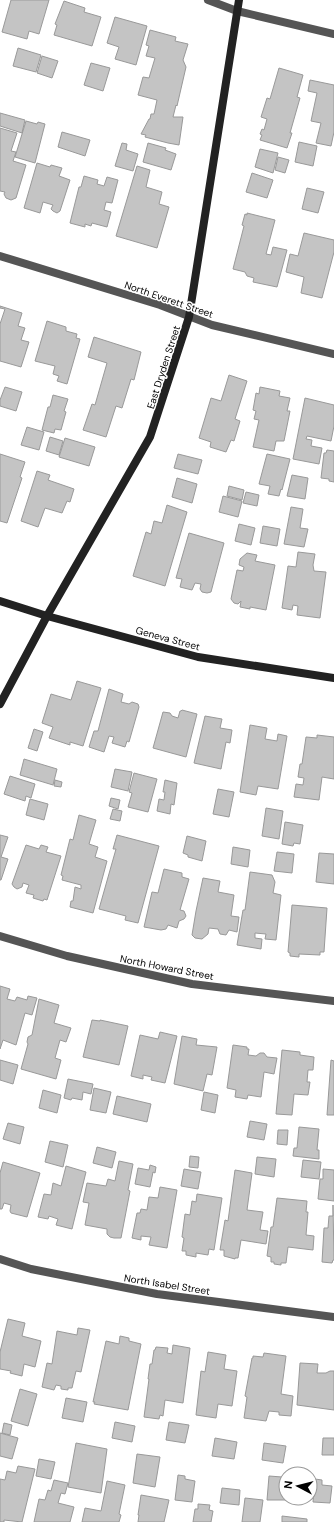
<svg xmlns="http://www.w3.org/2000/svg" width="334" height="1522" viewBox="0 0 334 1522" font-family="'DM Sans',sans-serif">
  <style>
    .building { fill: #c4c4c4; stroke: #999 }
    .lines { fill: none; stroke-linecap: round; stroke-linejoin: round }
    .street { stroke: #555; stroke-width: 8 }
    .secondary { stroke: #222; stroke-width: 8 }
    .labels { text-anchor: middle; stroke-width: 3; stroke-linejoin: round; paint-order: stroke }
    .street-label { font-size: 10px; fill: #000; stroke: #fff }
  </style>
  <rect width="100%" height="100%" fill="#fff"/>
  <g class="building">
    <path d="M11,0H49L39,34L29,31L27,39L2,32Z"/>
    <path d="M64,1L85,8L84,12L101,17L92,46L54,35L57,25L55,24Z"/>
    <path d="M115,17L147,26L136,65L115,59L119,47L107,43Z"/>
    <path d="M150,30L176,37L175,41L188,44L183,60L186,67L177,106L176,105L173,117H183L179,145L168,143L145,137L146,135L141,134L149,119H150L151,114H154L157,100L138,95L143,77L149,78L155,58L146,56L149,46L146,45Z"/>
    <path d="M18,48L41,55L36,72L13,66Z"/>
    <path d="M42,56L58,61L52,78L37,73Z"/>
    <path d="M91,63L110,68L103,91L84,85Z"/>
    <path d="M279,68L303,75L297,97L300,98L290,133H292L287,148L260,140L262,135L260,134L262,129L264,130L267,119L261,117L267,98L270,99Z"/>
    <path d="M310,80L334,85V132L331,146L316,143L321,123L311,121L317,93L308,91Z"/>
    <path d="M0,113L25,120L22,133L0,126Z"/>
    <path d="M26,121L37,124L38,122L45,124L35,163L15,157Z"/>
    <path d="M0,128L17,133L11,151L16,152L13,161L26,165L16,198L11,200L6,198L4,194L5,192L0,191Z"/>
    <path d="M62,132L90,140L85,156L58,147Z"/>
    <path d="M299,142L317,146L313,166L295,162Z"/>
    <path d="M122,143L127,144L126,150L138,154L133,171L115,166Z"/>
    <path d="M148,143L166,148L165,150L176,154L171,170L143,162Z"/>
    <path d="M260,149L278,153L273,173L255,167Z"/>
    <path d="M278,157L289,160L285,173L275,170Z"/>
    <path d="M37,163L50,167L51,165L62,168L59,176L70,180L60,211L57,213L53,211L51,209L53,205L43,202L40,213L24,208Z"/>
    <path d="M137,166L150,170L146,187L162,192L159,204L169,207L157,248L116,236Z"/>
    <path d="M252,173L273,180L267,198L246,192Z"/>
    <path d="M84,176L98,180L97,184L104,186L107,177L118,180L112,203L106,202L104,210L111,212L107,227L92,223L91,226L85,224V227L70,223L79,187H81Z"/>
    <path d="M307,188L324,192L318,213L302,209Z"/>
    <path d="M247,213L275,220L266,254L271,255L273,247L287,250L277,287L253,282L254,278L247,276L245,272L233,269L244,226L242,225L245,214L247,215Z"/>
    <path d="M304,233L334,240V252L322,298L301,293L304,277L286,272L290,254L298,256Z"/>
    <path d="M0,306L22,313L18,326L25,328L21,340L29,342L21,367L0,361V324L5,309L0,308Z"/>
    <path d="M47,321L66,327V331L77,334L76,338L80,339L67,384L57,381L59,376L53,374L55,366L35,361Z"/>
    <path d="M94,337L141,352L134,380L131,379L122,408L116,406L106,437L83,430L92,404L95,405L107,363L88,357Z"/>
    <path d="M229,375L247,381L235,419L240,421L234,441L231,440L226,452L210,447L211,442L199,438L211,398L221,401Z"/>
    <path d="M5,387L22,392L16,411L0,406V400Z"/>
    <path d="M260,387L280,391L279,396L290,398L287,411H290L284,441H276L274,451L253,447L259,420L254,419L256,411L253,410L256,393L259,394Z"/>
    <path d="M53,395L68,399L64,411L66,412L61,430L55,429L54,433L42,430L48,407H50Z"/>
    <path d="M305,398L334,405V426L331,441L307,436L306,439L312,440L311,446L322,448L319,464L293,459Z"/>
    <path d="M27,427L44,432L39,450L21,445Z"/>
    <path d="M50,437L63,441L59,455L46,451Z"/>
    <path d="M65,438L95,447L89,466L59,457Z"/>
    <path d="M327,450L334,451V482L329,481V479L321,478L324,453H326Z"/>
    <path d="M0,454L25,462L20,477L22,478L7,523L0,521Z"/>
    <path d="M178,454L202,460L198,474L174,468Z"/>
    <path d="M267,454L290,459L282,490L281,489L279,496L268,494L270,486L259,484Z"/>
    <path d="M37,471L50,475L48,480L74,489L70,502L67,501L62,513L45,508L38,527L21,521Z"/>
    <path d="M292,475L308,478L305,499L287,496Z"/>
    <path d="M177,478L197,484L192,503L172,497Z"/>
    <path d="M229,486L244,490L242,500L227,496Z"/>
    <path d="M246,492L259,495L257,506L243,503Z"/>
    <path d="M223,496L242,501L238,517L219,512Z"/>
    <path d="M167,505L187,512L165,586L133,576L146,532L151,534L154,521L162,523Z"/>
    <path d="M291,507L303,509L300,528L308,529L304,547L284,544Z"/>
    <path d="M239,524L255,528L251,545L235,541Z"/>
    <path d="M263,526L280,529L277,546L260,543Z"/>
    <path d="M189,533L224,543L211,592L207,593L202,592L200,589L201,584L195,583L192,590L180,587L182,579L176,578Z"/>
    <path d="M298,552L315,554L313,565L314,571L326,572L320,618L297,615L298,606L293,605L292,610L282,608L288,566L296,567Z"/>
    <path d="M247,553L257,555L255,561L275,565L266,610L250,607V609L240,607L241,601L238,604L234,603L231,599L237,570L243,571L244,567L239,565L240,559Z"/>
    <path d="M77,681L101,688L83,746L70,742V745L49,738L53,727L42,723L51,694L71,700Z"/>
    <path d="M109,689L123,694L121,702L129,704L132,702L138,704L139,707L129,742L127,741L125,747L112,743L114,737L109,736L104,752L89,747L94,731H98Z"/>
    <path d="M182,710L197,714L186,757L153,748L163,712L170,713L172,716L178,718L180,711H181Z"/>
    <path d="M205,716L222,719L220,728L232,730L230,743L226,742L221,769L194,763Z"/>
    <path d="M250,725L267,728L265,739L277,741L278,734L287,736L278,789L258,786L256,795L240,792Z"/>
    <path d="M34,729L43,732L37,751L28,748Z"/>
    <path d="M317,735L334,737V779L322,777L319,800L294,797L296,784L303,785L304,778L298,777L300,764H302L306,737L317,738Z"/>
    <path d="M24,759L57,769L53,785L20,775Z"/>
    <path d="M115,769L132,772L128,791L111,787Z"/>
    <path d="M134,773L157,779L148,812L128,807L132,793L129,792Z"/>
    <path d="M10,776L35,784L31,798L26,796L25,801L4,794Z"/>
    <path d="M55,780L62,782L61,787L54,786Z"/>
    <path d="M165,780L177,783L174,805L171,804L170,814L157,811L159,799L164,800L165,792H163Z"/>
    <path d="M218,789L234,792L229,817L213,814Z"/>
    <path d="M111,798L120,800L118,809L109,806Z"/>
    <path d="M30,799L48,804L44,820L26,815Z"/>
    <path d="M266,808L283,811L279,839L262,836Z"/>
    <path d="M113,809L122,811L120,821L110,819Z"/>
    <path d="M79,815L96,820L89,844L98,847L95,857L107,861L93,913L70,907L71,901H73L75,887L81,889V885L62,880L63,876L61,875L70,839L73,840Z"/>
    <path d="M285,822L303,825L300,844L294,843L293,846L282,844Z"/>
    <path d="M0,835L8,837L1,857L8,859L1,880H0Z"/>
    <path d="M117,835L159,846L138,923L125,920L126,916L99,909L116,849H113Z"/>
    <path d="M187,836L206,841L202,861L188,857V855L183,853Z"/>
    <path d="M26,845L39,849L41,845L48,847L46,852L61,856L47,900L44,899L43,901L33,898L34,895L26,893L29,885L23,883L22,887L17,889L14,887L12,884Z"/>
    <path d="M233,847L250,850L248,867L231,864Z"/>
    <path d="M277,852L294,854L292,873L274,871Z"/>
    <path d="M319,853L334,854V884L316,882Z"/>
    <path d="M164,869L182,873V877L189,879L180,910L184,911L186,916L184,919L179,921L177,928L168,925L166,929L161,930L144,927L152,892L158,893Z"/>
    <path d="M250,872L272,875L275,882L273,893L281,895L276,940L265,939L266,934L255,933V938L262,939L261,949L237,945L243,910H245Z"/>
    <path d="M203,878L220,881L218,892L234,895L231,916L239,917L237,932L229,930L226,935L220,934L218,929L209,928L208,934L202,939L195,938L192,935L196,911Z"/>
    <path d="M292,905L327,908L324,952H320V955L299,954V957L290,956V953L288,952Z"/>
    <path d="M0,986L10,989L7,999L15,1001L17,997L27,1000L28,996L37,998L32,1015L25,1013L16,1045L3,1040L0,1049Z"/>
    <path d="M39,999L59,1005L54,1023L71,1028L66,1042L60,1040L55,1058L61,1060L56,1079L21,1069L28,1044L27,1042L28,1037L32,1035Z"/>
    <path d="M92,1020L100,1021V1020L128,1026L119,1065L83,1057Z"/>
    <path d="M160,1032L177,1036L165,1083L151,1080L152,1077L143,1075V1079L131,1076L140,1035L158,1039Z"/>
    <path d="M182,1036L197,1039L196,1045L217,1047L212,1075L207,1074L203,1091L174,1084Z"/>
    <path d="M233,1045L247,1047V1049H249L248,1055L256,1056L260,1053H264L267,1057L277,1058L274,1074L264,1072L261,1097L248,1095L247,1099L235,1097L236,1090L227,1088Z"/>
    <path d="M282,1050L300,1052V1055L314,1057L313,1070H308L307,1082H310L308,1095L294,1094L292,1115L276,1114Z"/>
    <path d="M0,1060L18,1065L13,1084L0,1080Z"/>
    <path d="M331,1060L334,1061V1115H327Z"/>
    <path d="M68,1079L93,1084L91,1094L83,1092L82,1100L72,1098L71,1100L64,1098Z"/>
    <path d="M94,1088L111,1092L106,1113L90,1110Z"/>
    <path d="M43,1090L61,1095L57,1113L39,1108Z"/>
    <path d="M204,1092L218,1095L215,1113L201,1110Z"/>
    <path d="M117,1096L151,1104L147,1122L113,1114Z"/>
    <path d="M250,1121L267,1124L264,1140L247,1137Z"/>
    <path d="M8,1123L24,1127L20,1144L3,1139Z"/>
    <path d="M299,1127L319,1129L317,1150H319V1159L293,1156L294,1148H297Z"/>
    <path d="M278,1130H288L287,1145L277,1144Z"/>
    <path d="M50,1141L68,1145L63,1167L45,1162Z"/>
    <path d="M97,1147L116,1152L112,1168L93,1163Z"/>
    <path d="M190,1156L199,1157L198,1168L189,1167Z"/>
    <path d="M257,1157L276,1159L274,1177L255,1174Z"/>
    <path d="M303,1160L321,1162L319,1179L301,1177Z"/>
    <path d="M119,1161L133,1164L128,1190L130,1191L121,1238H114L110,1237L107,1234V1229L85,1225L89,1203L83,1202L87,1183L106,1186L108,1179L115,1181Z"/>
    <path d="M3,1162L40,1173L27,1217L11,1213L10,1211L11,1205L4,1203L2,1209H0V1173Z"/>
    <path d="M150,1165L156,1167L155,1173L153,1172L150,1187L135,1184L138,1168L149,1170Z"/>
    <path d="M66,1166L86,1172L72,1229L56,1225L58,1219L49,1216L48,1219L38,1217L44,1194L51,1195L53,1183L61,1186Z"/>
    <path d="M184,1169L201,1172L198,1189L181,1186Z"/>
    <path d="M323,1169L334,1170V1201L318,1199L320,1179H323Z"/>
    <path d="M235,1170L252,1173L247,1210L263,1212L260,1230L268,1231L266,1244L241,1240L238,1258H235V1259L224,1256V1250H220L225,1220L228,1221Z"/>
    <path d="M160,1187L177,1190L167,1248L149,1245L151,1237L141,1236V1240L132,1238L137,1213H140L141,1209L147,1210L149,1197L158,1198Z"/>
    <path d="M197,1194L222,1198L214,1250L209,1249L208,1255L196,1253V1257L186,1255V1251H182L184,1238L182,1237L185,1214L190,1215L192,1201L196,1202Z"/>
    <path d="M277,1198L307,1201L306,1212H308L306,1235L314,1236L313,1250L288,1247L286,1263H281V1265L274,1264V1262H271V1257L267,1256L271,1227H273Z"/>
    <path d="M333,1205L334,1260H333L332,1263L322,1262L324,1228H328L329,1216H333Z"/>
    <path d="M8,1319L25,1323L22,1336L41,1341L35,1367L24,1364L22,1376L10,1373L11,1371L0,1369V1352Z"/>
    <path d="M78,1328L90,1330L81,1372L76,1371L72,1388H68V1390L61,1389V1386L56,1385L54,1390L42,1387L47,1363L52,1364L57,1331L77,1335Z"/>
    <path d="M120,1336L129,1338V1341L141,1344L128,1410L94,1404L95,1402H93L106,1341L119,1344Z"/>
    <path d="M173,1345L190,1348L183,1403L165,1400L163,1416L160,1415L159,1419L144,1417L149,1379H148L150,1364H152L154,1350H155L156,1347L168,1348L167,1353L172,1354Z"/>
    <path d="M208,1352L226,1355L224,1369L237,1371L232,1406L218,1404L216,1418L196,1415L201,1371L205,1372Z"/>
    <path d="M264,1353L286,1356L281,1394L293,1396L291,1416L279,1415V1412L269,1411L266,1421L244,1418L247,1397L245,1396L252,1358H253V1356L263,1357Z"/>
    <path d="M300,1363L318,1364L317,1373H326L330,1371H334V1410L297,1405Z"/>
    <path d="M20,1389L37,1394L28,1426L11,1421Z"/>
    <path d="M66,1398L87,1402L83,1422L62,1418Z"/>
    <path d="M115,1422L135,1426L132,1442L112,1438Z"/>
    <path d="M169,1422L189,1425L185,1443L166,1440Z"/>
    <path d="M4,1423L12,1425L10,1435L2,1433Z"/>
    <path d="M0,1433L18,1438L12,1459L0,1456Z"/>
    <path d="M215,1438L237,1442L234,1459L212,1456Z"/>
    <path d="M323,1438H334V1455H322Z"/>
    <path d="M76,1443L107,1449L101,1493L68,1487Z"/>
    <path d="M264,1443L286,1446L283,1463L262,1460Z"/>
    <path d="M137,1454L160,1457L155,1487L133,1483Z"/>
    <path d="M39,1459L55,1462L51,1479L36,1476Z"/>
    <path d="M18,1466L35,1469L22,1522L4,1520V1522H0V1479L5,1480L7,1471L16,1473Z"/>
    <path d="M178,1475L185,1476V1479L195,1481L192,1502L175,1500Z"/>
    <path d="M269,1476L282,1477V1481H286V1498H298L297,1500H267Z"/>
    <path d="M315,1479L322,1480V1485L332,1486L330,1503L313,1502Z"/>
    <path d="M54,1480L68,1483L65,1494L61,1493L58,1503L74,1507L70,1522H34L39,1499L45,1500L48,1490L51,1491Z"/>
    <path d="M107,1481L125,1485L119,1514L121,1515L119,1522H82L85,1508L101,1511Z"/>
    <path d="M222,1488L240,1490L239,1505L220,1503Z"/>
    <path d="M141,1495L169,1500L164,1522H138L139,1515H138Z"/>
    <path d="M245,1498L263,1500L260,1522H242Z"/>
    <path d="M198,1504L210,1505L209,1510L213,1511L211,1522H193L195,1509H198Z"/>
    <path d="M282,1516L307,1519V1522H282Z"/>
  </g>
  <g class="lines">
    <g class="street">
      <path d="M208,0L237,11L334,34"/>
      <path d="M0,256L160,305L212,325L334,354"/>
      <path d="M0,936L67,956L192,984L334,1001"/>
      <path d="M0,1259L31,1269L157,1294L334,1317"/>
    </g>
    <g class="secondary">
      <path d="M0,601L47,616L198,657L334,678"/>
      <path d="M0,704L47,616L150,437L189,317L239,0"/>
    </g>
  </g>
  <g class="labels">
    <g class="street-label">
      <text transform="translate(169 299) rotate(19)" y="4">North Everett Street</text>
      <text transform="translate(163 367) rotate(-72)" y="4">East Dryden Street</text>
      <text transform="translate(168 638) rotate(15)" y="4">Geneva Street</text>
      <text transform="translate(167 967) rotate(11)" y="4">North Howard Street</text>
      <text transform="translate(167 1284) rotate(9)" y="4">North Isabel Street</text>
    </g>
  </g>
  <g transform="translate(298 1486) rotate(277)"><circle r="19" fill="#ffffff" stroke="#999999"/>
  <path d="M0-3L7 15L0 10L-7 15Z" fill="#000000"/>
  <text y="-6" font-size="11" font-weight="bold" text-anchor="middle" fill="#000000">N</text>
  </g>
</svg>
